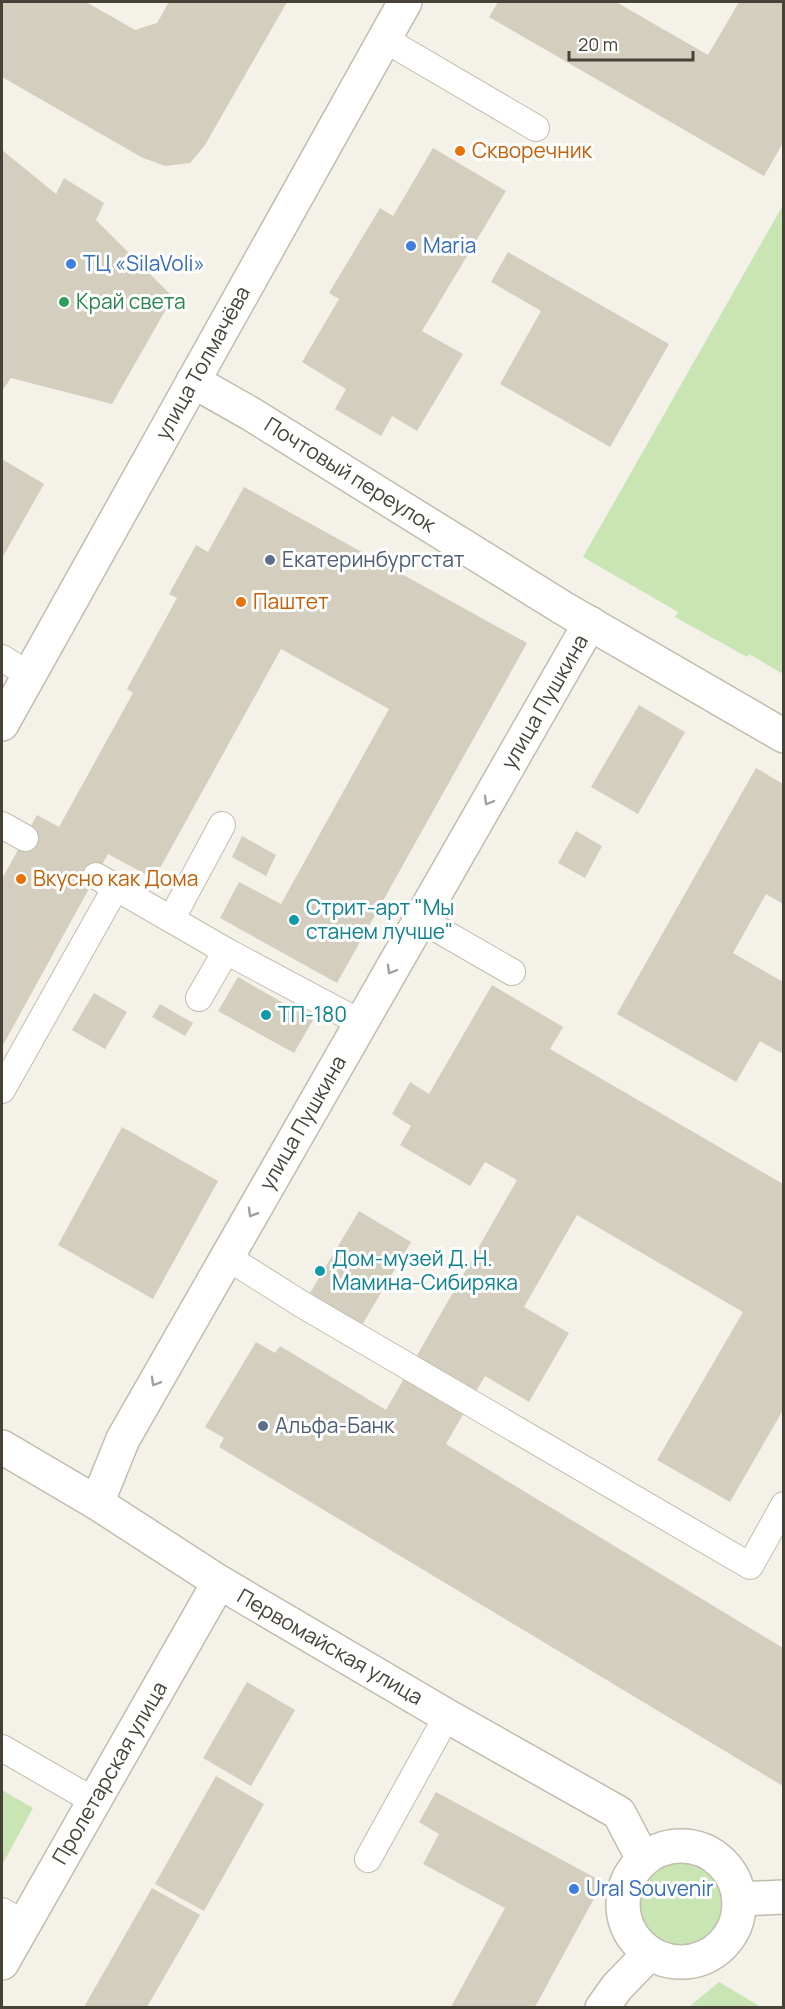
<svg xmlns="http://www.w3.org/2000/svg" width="785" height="2009" viewBox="0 0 785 2009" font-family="Manrope,sans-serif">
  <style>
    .green { fill: #c9e5b4 }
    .building { fill: #d4cebe }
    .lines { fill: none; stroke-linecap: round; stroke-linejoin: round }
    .lane-casing { stroke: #c1bdae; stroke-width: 28 }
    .street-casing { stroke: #c1bdae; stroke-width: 36 }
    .lane { stroke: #fff; stroke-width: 26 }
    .street { stroke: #fff; stroke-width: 33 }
    .oneway { stroke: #a2a09b }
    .food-dot { fill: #e8710a; stroke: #fff; stroke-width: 2 }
    .shop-dot { fill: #3f7fe0; stroke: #fff; stroke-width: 2 }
    .leisure-dot { fill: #2e9e5b; stroke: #fff; stroke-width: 2 }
    .service-dot { fill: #5c6f8a; stroke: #fff; stroke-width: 2 }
    .culture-dot { fill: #0f9aa8; stroke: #fff; stroke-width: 2 }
    .labels { text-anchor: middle; stroke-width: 6; stroke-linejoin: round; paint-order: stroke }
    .food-label { font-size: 21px; fill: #c56008; stroke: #fff; text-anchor: start }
    .shop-label { font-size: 21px; fill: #366cbe; stroke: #fff; text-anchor: start }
    .leisure-label { font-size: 21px; fill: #27864d; stroke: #fff; text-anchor: start }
    .street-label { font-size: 21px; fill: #464237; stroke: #fff }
    .service-label { font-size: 21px; fill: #4e5e75; stroke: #fff; text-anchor: start }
    .culture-label { font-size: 21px; fill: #0d838f; stroke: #fff; text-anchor: start }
  </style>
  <rect width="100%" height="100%" fill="#f3f1e8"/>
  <g class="green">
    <path d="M783,205V674L749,654L747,657L675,617L678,612L583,557Z"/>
    <path d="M2,1790L33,1808L2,1865Z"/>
    <circle cx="680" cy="1903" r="47"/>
    <path d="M719,1982L761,2007H689Z"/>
  </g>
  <g class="building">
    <path d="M2,2H86L135,30L157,23L169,2H287L205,145L190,163L165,166L141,157L2,77Z"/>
    <path d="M498,2H616L708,55L739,2H783V143L764,176L489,17Z"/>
    <path d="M433,148L506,191L422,331L463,354L417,431L392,416L381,436L335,409L346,389L302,362L339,299L329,293L380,208L393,216Z"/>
    <path d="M2,150L56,194L64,178L104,203L96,220L173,297L112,404L11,378L2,391Z"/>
    <path d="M508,252L669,344L610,447L500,384L541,311L491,282Z"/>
    <path d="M2,459L44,484L2,558Z"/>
    <path d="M244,487L527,643L337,983L220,918L239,882L281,904L389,709L281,649L154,879L108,854L2,1047V879L37,815L59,827L133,693L127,689L177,598L169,594L196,545L208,552Z"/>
    <path d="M639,705L685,732L638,814L591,787Z"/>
    <path d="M756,768L783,784V904L766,894L733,953L783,982V1048L781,1053L760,1041L736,1082L617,1014Z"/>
    <path d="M576,831L602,846L585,878L558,863Z"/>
    <path d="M242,836L276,855L266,876L232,857Z"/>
    <path d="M238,977L313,1020L294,1053L218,1011Z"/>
    <path d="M492,985L563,1027L550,1049L783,1184V1410L730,1502L657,1460L743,1312L577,1215L524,1307L569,1333L529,1402L485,1376L446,1444L783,1648V1786L219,1447L224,1438L205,1427L256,1342L275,1353L280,1346L386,1410L517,1180L485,1162L470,1186L400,1145L411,1126L392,1114L410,1082L429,1094Z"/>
    <path d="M94,993L127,1012L105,1049L72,1030Z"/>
    <path d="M160,1004L193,1023L185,1036L152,1017Z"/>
    <path d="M122,1127L218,1181L153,1299L58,1245Z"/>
    <path d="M359,1211L411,1242L362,1325L310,1293Z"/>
    <path d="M247,1682L295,1710L251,1786L203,1758Z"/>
    <path d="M216,1776L264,1804L204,1911L155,1884Z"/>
    <path d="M436,1792L603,1882L535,2007H451L505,1908L423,1864L439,1834L419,1822Z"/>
    <path d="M152,1888L200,1915L147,2007H84Z"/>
  </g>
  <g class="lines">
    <defs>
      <g id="lane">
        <path d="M384,39L536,128"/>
        <path d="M2,658L29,675"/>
        <path d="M2,825L25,838"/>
        <path d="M96,876L226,951L361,1023"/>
        <path d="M172,918L222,825"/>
        <path d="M420,919L512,972"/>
        <path d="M199,998L226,951"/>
        <path d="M2,1090L116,887"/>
        <path d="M227,1257L303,1305L750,1566L784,1505"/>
        <path d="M2,1748L94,1801"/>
        <path d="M368,1859L447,1716"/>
        <path d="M2,1911L24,1924"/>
      </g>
      <g id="street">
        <path d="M193,381L251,414L563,608L784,736"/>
        <path d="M2,724L405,2"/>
        <path d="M2,1447L97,1503L219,1582L447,1716L619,1813L643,1859"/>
        <path d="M97,1503L123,1439L590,623"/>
        <circle cx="681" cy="1904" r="58"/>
        <path d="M739,1899L784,1897"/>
        <path d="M2,1963L219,1582"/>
        <path d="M602,2008L617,1987L649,1954"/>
      </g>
    </defs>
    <use href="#lane" class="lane-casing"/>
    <use href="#street" class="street-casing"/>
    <use href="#lane" class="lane"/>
    <use href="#street" class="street"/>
  </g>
  <defs><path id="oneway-chevron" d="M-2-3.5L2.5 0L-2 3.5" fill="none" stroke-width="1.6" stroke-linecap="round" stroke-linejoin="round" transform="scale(1.5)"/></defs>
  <g class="oneway">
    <use href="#oneway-chevron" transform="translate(488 801) rotate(120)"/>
    <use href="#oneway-chevron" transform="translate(391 970) rotate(120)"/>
    <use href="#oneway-chevron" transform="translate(252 1213) rotate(120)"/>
    <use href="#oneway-chevron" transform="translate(155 1382) rotate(120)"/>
  </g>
  <g class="food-dot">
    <circle cx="460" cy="151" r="6"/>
    <circle cx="241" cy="602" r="6"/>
    <circle cx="21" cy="879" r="6"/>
  </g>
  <g class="shop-dot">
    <circle cx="411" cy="246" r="6"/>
    <circle cx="71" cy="264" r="6"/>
    <circle cx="574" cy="1889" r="6"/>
  </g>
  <circle class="leisure-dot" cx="64" cy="302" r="6"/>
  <g class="service-dot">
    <circle cx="270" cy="560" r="6"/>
    <circle cx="263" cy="1426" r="6"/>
  </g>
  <g class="culture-dot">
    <circle cx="294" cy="920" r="6"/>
    <circle cx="266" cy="1015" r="6"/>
    <circle cx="320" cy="1271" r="6"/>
  </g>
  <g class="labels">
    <g class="food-label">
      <text x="472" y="158">Скворечник</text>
      <text x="253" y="609">Паштет</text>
      <text x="33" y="886">Вкусно как Дома</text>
    </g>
    <g class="shop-label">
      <text x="423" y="253">Maria</text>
      <text x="83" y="271">ТЦ «SilaVoli»</text>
      <text x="586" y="1896">Ural Souvenir</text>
    </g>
    <g class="leisure-label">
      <text x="76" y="309">Край света</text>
    </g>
    <g class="street-label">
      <text transform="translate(203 363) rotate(-61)" y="7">улица Толмачёва</text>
      <text transform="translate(350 475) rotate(32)" y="7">Почтовый переулок</text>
      <text transform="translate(545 702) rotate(-60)" y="7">улица Пушкина</text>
      <text transform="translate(303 1123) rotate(-60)" y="7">улица Пушкина</text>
      <text transform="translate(330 1647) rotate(30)" y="7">Первомайская улица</text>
      <text transform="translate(110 1773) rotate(-60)" y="7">Пролетарская улица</text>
    </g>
    <g class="service-label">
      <text x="282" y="567">Екатеринбургстат</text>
      <text x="275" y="1433">Альфа-Банк</text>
    </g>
    <g class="culture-label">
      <text x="306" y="915">Стрит-арт "Мы<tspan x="306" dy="24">станем лучше"</tspan></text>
      <text x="278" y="1022">ТП-180</text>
      <text x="332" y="1266">Дом-музей Д. Н.<tspan x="332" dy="24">Мамина-Сибиряка</tspan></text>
    </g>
  </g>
  <rect width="785" height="2009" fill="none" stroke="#464237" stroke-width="6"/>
  <path d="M569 51v9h124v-9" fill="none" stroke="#464237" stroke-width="3"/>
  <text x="578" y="51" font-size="18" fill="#464237" stroke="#ffffff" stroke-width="4.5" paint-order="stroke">20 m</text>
</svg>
